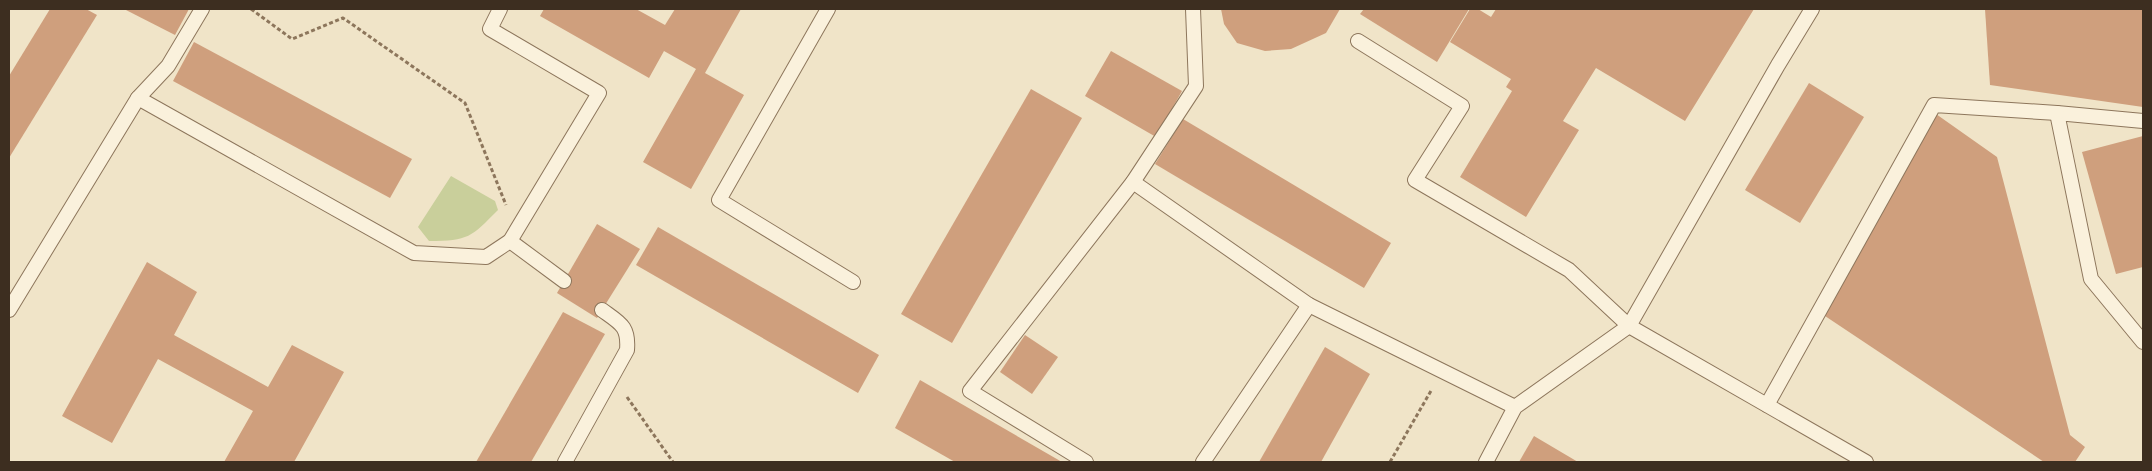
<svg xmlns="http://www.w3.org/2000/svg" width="2152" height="471" viewBox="0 0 2152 471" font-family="Lora,serif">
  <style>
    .green { fill: #c9cf9b }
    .building { fill: #cf9f7d }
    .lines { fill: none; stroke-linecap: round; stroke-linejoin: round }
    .lane-casing { stroke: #8d765c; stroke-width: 16 }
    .path { stroke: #8d765c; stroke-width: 3; stroke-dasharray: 4 2.5; stroke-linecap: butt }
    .lane { stroke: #faf1dc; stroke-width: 14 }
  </style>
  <rect width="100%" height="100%" fill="#f0e4c8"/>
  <path class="green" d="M451,176L495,201L498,210C471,237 469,241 429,241L418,227Z"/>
  <g class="building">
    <path d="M50,9H86L97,15L9,158V76Z"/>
    <path d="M124,9H189L175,35Z"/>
    <path d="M544,9H636L665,25L675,9H741L705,73L744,95L691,189L643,162L696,69L664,51L649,78L540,16Z"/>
    <path d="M1221,9H1340L1326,33L1291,49L1265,51L1237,43L1224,24Z"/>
    <path d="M1364,9H1469L1437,62L1360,14Z"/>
    <path d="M1470,9H1478L1491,17L1496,9H1754L1685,121L1596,68L1563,121L1579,130L1526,217L1460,177L1512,91L1506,87L1511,79L1450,42Z"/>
    <path d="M1985,9H2143V107L1990,85Z"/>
    <path d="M194,42L412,159L390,198L173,81Z"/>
    <path d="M1111,51L1182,91L1156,137L1085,96Z"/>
    <path d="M1809,83L1864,117L1800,223L1745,190Z"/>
    <path d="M1031,89L1082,118L952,343L901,314Z"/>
    <path d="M1936,114L1997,157L2070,435L2085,447L2075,462H2044L1825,316Z"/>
    <path d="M1183,119L1391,243L1364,288L1155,164Z"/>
    <path d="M2143,136V267L2116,274L2082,152Z"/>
    <path d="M597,224L640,249L597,318L557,293Z"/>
    <path d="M658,227L879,355L858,393L636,265Z"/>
    <path d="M147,262L197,292L174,335L268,387L292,345L344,372L294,462H224L253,411L158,359L112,443L62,416Z"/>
    <path d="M563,312L605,334L531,462H476Z"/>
    <path d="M1025,335L1058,357L1032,394L1000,372Z"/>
    <path d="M1325,347L1370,374L1321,462H1259Z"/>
    <path d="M920,380L1062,462H955L895,428Z"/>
    <path d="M1534,436L1578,462H1519Z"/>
  </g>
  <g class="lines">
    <defs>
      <g id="lane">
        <path d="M828,9L719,200L853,282"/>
        <path d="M1358,41L1462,106L1415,180L1569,270L1629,326L1866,462"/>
        <path d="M138,98L414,253L486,257L510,241L599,93L490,29L500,9"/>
        <path d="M2143,121L2057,113L2091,279L2143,342"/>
        <path d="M1133,182L1309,305L1515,407"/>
        <path d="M510,241L564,281"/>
        <path d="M9,310L138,98L168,66L202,9"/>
        <path d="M1767,405L1934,105L2057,113"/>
        <path d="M565,462L627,350C629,326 620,323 602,310"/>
        <path d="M1086,462L970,391L1133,182L1196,86L1193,9"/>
        <path d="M1203,462L1309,305"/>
        <path d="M1486,462L1515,407L1629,326L1778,65L1812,9"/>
      </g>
    </defs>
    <use href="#lane" class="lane-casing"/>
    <g class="path">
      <path d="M251,9L292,39L343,18L465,103L506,205"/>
      <path d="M627,397L673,462"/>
      <path d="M1390,462L1432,389"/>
    </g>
    <use href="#lane" class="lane"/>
  </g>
  <rect width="2152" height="471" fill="none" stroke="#3d2e20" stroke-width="20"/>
</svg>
